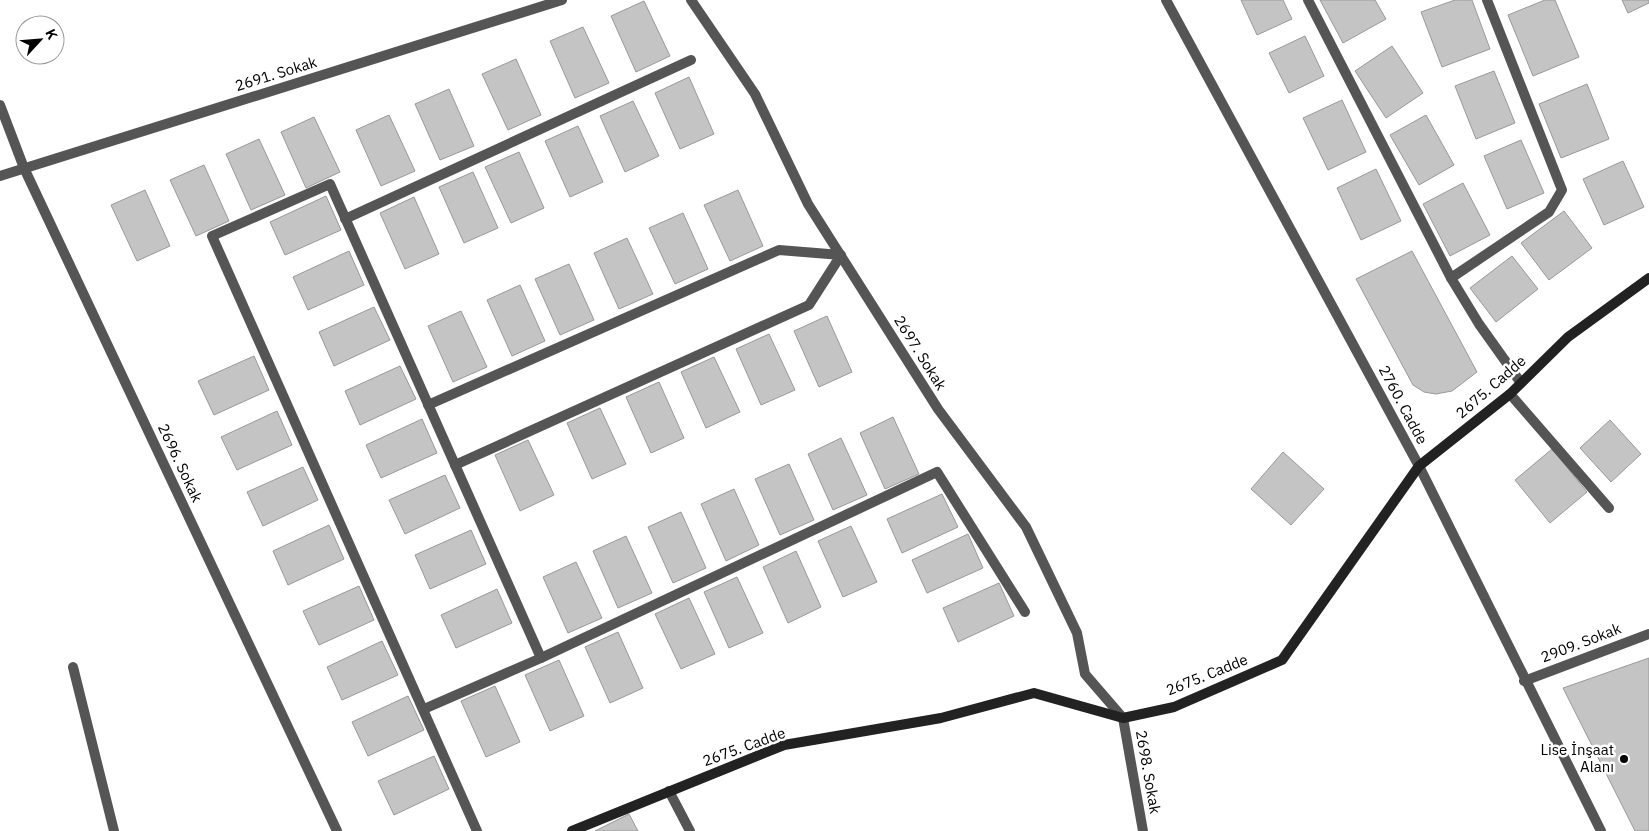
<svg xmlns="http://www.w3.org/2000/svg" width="1649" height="831" viewBox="0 0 1649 831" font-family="'IBM Plex Sans',sans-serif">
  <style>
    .building { fill: #c4c4c4; stroke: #999 }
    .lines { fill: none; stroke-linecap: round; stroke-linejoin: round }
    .lane { stroke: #555; stroke-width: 10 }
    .street { stroke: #555; stroke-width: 10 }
    .secondary { stroke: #222; stroke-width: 10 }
    .poi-dot { fill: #000; stroke: #fff; stroke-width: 2 }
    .labels { text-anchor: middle; stroke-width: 5; stroke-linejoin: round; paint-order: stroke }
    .street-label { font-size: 15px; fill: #000; stroke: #fff }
    .poi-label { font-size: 15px; fill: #000; stroke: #fff; text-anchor: end }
  </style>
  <rect width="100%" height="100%" fill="#fff"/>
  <g class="building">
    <path d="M1241,0H1283L1292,19L1257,35Z"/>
    <path d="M1320,0H1375L1386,19L1343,43Z"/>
    <path d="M1455,0H1472L1490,49L1442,67L1421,12Z"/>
    <path d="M1545,0H1555L1579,57L1533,76L1508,15Z"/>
    <path d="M1622,0H1649V3L1628,13Z"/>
    <path d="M644,1L670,56L636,72L611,16Z"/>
    <path d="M583,27L609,83L575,98L550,41Z"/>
    <path d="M1305,36L1324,76L1289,93L1269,53Z"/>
    <path d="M1392,46L1423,93L1386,118L1355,71Z"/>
    <path d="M516,59L541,115L508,130L482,74Z"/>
    <path d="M1494,71L1515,123L1476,139L1455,86Z"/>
    <path d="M689,77L714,134L680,149L655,93Z"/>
    <path d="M1587,84L1609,139L1561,158L1539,104Z"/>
    <path d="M449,89L474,146L440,160L415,104Z"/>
    <path d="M1342,100L1366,152L1328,170L1303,118Z"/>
    <path d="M633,101L659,156L625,172L600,116Z"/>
    <path d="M389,115L415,171L381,186L356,130Z"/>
    <path d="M1426,115L1454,165L1419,185L1390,135Z"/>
    <path d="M314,117L340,172L306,188L281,132Z"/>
    <path d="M578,126L603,182L570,197L545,141Z"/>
    <path d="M259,139L285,195L251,210L226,154Z"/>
    <path d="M1521,140L1544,193L1507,209L1484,156Z"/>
    <path d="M519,152L544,208L511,223L485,167Z"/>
    <path d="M1623,161L1644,207L1604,225L1583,179Z"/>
    <path d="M204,165L229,221L196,236L170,180Z"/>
    <path d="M1376,169L1401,221L1361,240L1337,188Z"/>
    <path d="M473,172L498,228L464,243L439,187Z"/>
    <path d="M1463,183L1490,235L1450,256L1423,204Z"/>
    <path d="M145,190L170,246L137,261L111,205Z"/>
    <path d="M738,190L763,246L730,261L704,205Z"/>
    <path d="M326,196L341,230L285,255L270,222Z"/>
    <path d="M414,197L439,254L405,269L380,213Z"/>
    <path d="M1564,211L1592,248L1549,280L1521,243Z"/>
    <path d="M683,213L708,269L675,284L649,228Z"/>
    <path d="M627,238L653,294L619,309L594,253Z"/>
    <path d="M349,251L364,285L308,310L293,277Z"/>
    <path d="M1412,251L1477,372L1452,391L1436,394L1424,392L1413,385L1356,279Z"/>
    <path d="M1512,256L1538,289L1496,322L1470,288Z"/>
    <path d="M569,264L594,320L560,335L535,279Z"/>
    <path d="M520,285L545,341L512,356L487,300Z"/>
    <path d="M374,307L390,340L334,366L319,332Z"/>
    <path d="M461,311L487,367L453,382L428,326Z"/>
    <path d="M827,316L852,372L819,387L794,331Z"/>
    <path d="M769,334L795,390L761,405L736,349Z"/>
    <path d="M254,356L269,390L214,415L198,381Z"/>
    <path d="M714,357L740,412L706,428L681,372Z"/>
    <path d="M400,366L416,399L360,425L345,391Z"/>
    <path d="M659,382L684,438L651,453L626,397Z"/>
    <path d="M600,408L626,464L592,479L567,423Z"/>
    <path d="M277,411L292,445L237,470L221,437Z"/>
    <path d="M893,417L919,474L885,489L860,433Z"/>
    <path d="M422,419L437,453L381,478L366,445Z"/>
    <path d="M1610,420L1641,454L1611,482L1580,448Z"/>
    <path d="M841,438L867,495L833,510L808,454Z"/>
    <path d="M528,440L554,495L520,511L495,455Z"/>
    <path d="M1552,449L1587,492L1550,523L1515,480Z"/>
    <path d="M1283,452L1324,489L1291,525L1251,489Z"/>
    <path d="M789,464L814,520L780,535L755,479Z"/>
    <path d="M303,467L318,500L263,526L247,492Z"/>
    <path d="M445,475L460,508L405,534L389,500Z"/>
    <path d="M734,489L759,545L726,561L701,504Z"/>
    <path d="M942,494L958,527L902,553L887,519Z"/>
    <path d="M681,512L706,568L673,583L648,527Z"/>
    <path d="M329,525L344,559L288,585L273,551Z"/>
    <path d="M851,526L877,582L843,597L818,541Z"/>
    <path d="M471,530L486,564L430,589L415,555Z"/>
    <path d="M968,534L983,568L927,593L912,560Z"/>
    <path d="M626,536L652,593L618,608L593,551Z"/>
    <path d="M796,551L821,607L788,623L763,567Z"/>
    <path d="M576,562L602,618L568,633L543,577Z"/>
    <path d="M737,577L763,633L729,648L704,592Z"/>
    <path d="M999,583L1014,616L958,642L943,608Z"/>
    <path d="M359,586L374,620L319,645L303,611Z"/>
    <path d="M497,589L512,623L456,648L441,615Z"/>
    <path d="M689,598L715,654L681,669L655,614Z"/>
    <path d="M618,632L643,688L610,703L585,647Z"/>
    <path d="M382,641L398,675L342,700L327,667Z"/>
    <path d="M1649,658V831H1635L1563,688Z"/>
    <path d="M559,660L584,716L550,731L525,675Z"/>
    <path d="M495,686L520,742L486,757L461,701Z"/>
    <path d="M408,696L424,730L368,756L352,722Z"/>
    <path d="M434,756L449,789L394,815L378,781Z"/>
    <path d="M629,814L638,831H595Z"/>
  </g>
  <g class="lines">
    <g class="lane">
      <path d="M1308,0L1451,278L1479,324L1521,383"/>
      <path d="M1451,278L1549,212L1562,190L1487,0"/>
    </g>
    <g class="street">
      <path d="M691,0L755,94L808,204L938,409L1026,527L1077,633L1085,674L1123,718L1143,831"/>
      <path d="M1166,0L1419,466L1601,831"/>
      <path d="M0,105L24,168L337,831"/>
      <path d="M0,176L562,0"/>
      <path d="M345,219L691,60"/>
      <path d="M1510,394L1609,508"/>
      <path d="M428,405L779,250L841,255L809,305L455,465"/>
      <path d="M541,658L937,472L1025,612"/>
      <path d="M73,667L114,831"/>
      <path d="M1524,681L1649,634"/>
      <path d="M424,709L541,658L330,184L212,236L477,831"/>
      <path d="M669,791L690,831"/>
    </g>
    <path class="secondary" d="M572,831L784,745L941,718L1034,693L1123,718L1174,707L1282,660L1419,466L1510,394L1568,337L1649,278"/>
  </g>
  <circle class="poi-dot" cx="1624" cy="759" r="5"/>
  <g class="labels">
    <g class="street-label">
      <text transform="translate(276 74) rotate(-17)" y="5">2691. Sokak</text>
      <text transform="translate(920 353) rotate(58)" y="5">2697. Sokak</text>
      <text transform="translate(1491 387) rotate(-41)" y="5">2675. Cadde</text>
      <text transform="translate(1403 405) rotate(62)" y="5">2760. Cadde</text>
      <text transform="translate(180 463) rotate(65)" y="5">2696. Sokak</text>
      <text transform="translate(1581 643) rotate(-21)" y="5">2909. Sokak</text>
      <text transform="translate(1207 675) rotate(-22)" y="5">2675. Cadde</text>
      <text transform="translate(744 747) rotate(-20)" y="5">2675. Cadde</text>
      <text transform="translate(1148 772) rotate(80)" y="5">2698. Sokak</text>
    </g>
    <g class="poi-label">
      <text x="1614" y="755">Lise İnşaat<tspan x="1614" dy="17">Alanı</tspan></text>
    </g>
  </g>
  <g transform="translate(40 40) rotate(64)"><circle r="24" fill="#ffffff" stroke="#999999"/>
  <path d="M0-4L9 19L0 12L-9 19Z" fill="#000000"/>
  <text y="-8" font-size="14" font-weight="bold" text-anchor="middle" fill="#000000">K</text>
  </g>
</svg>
